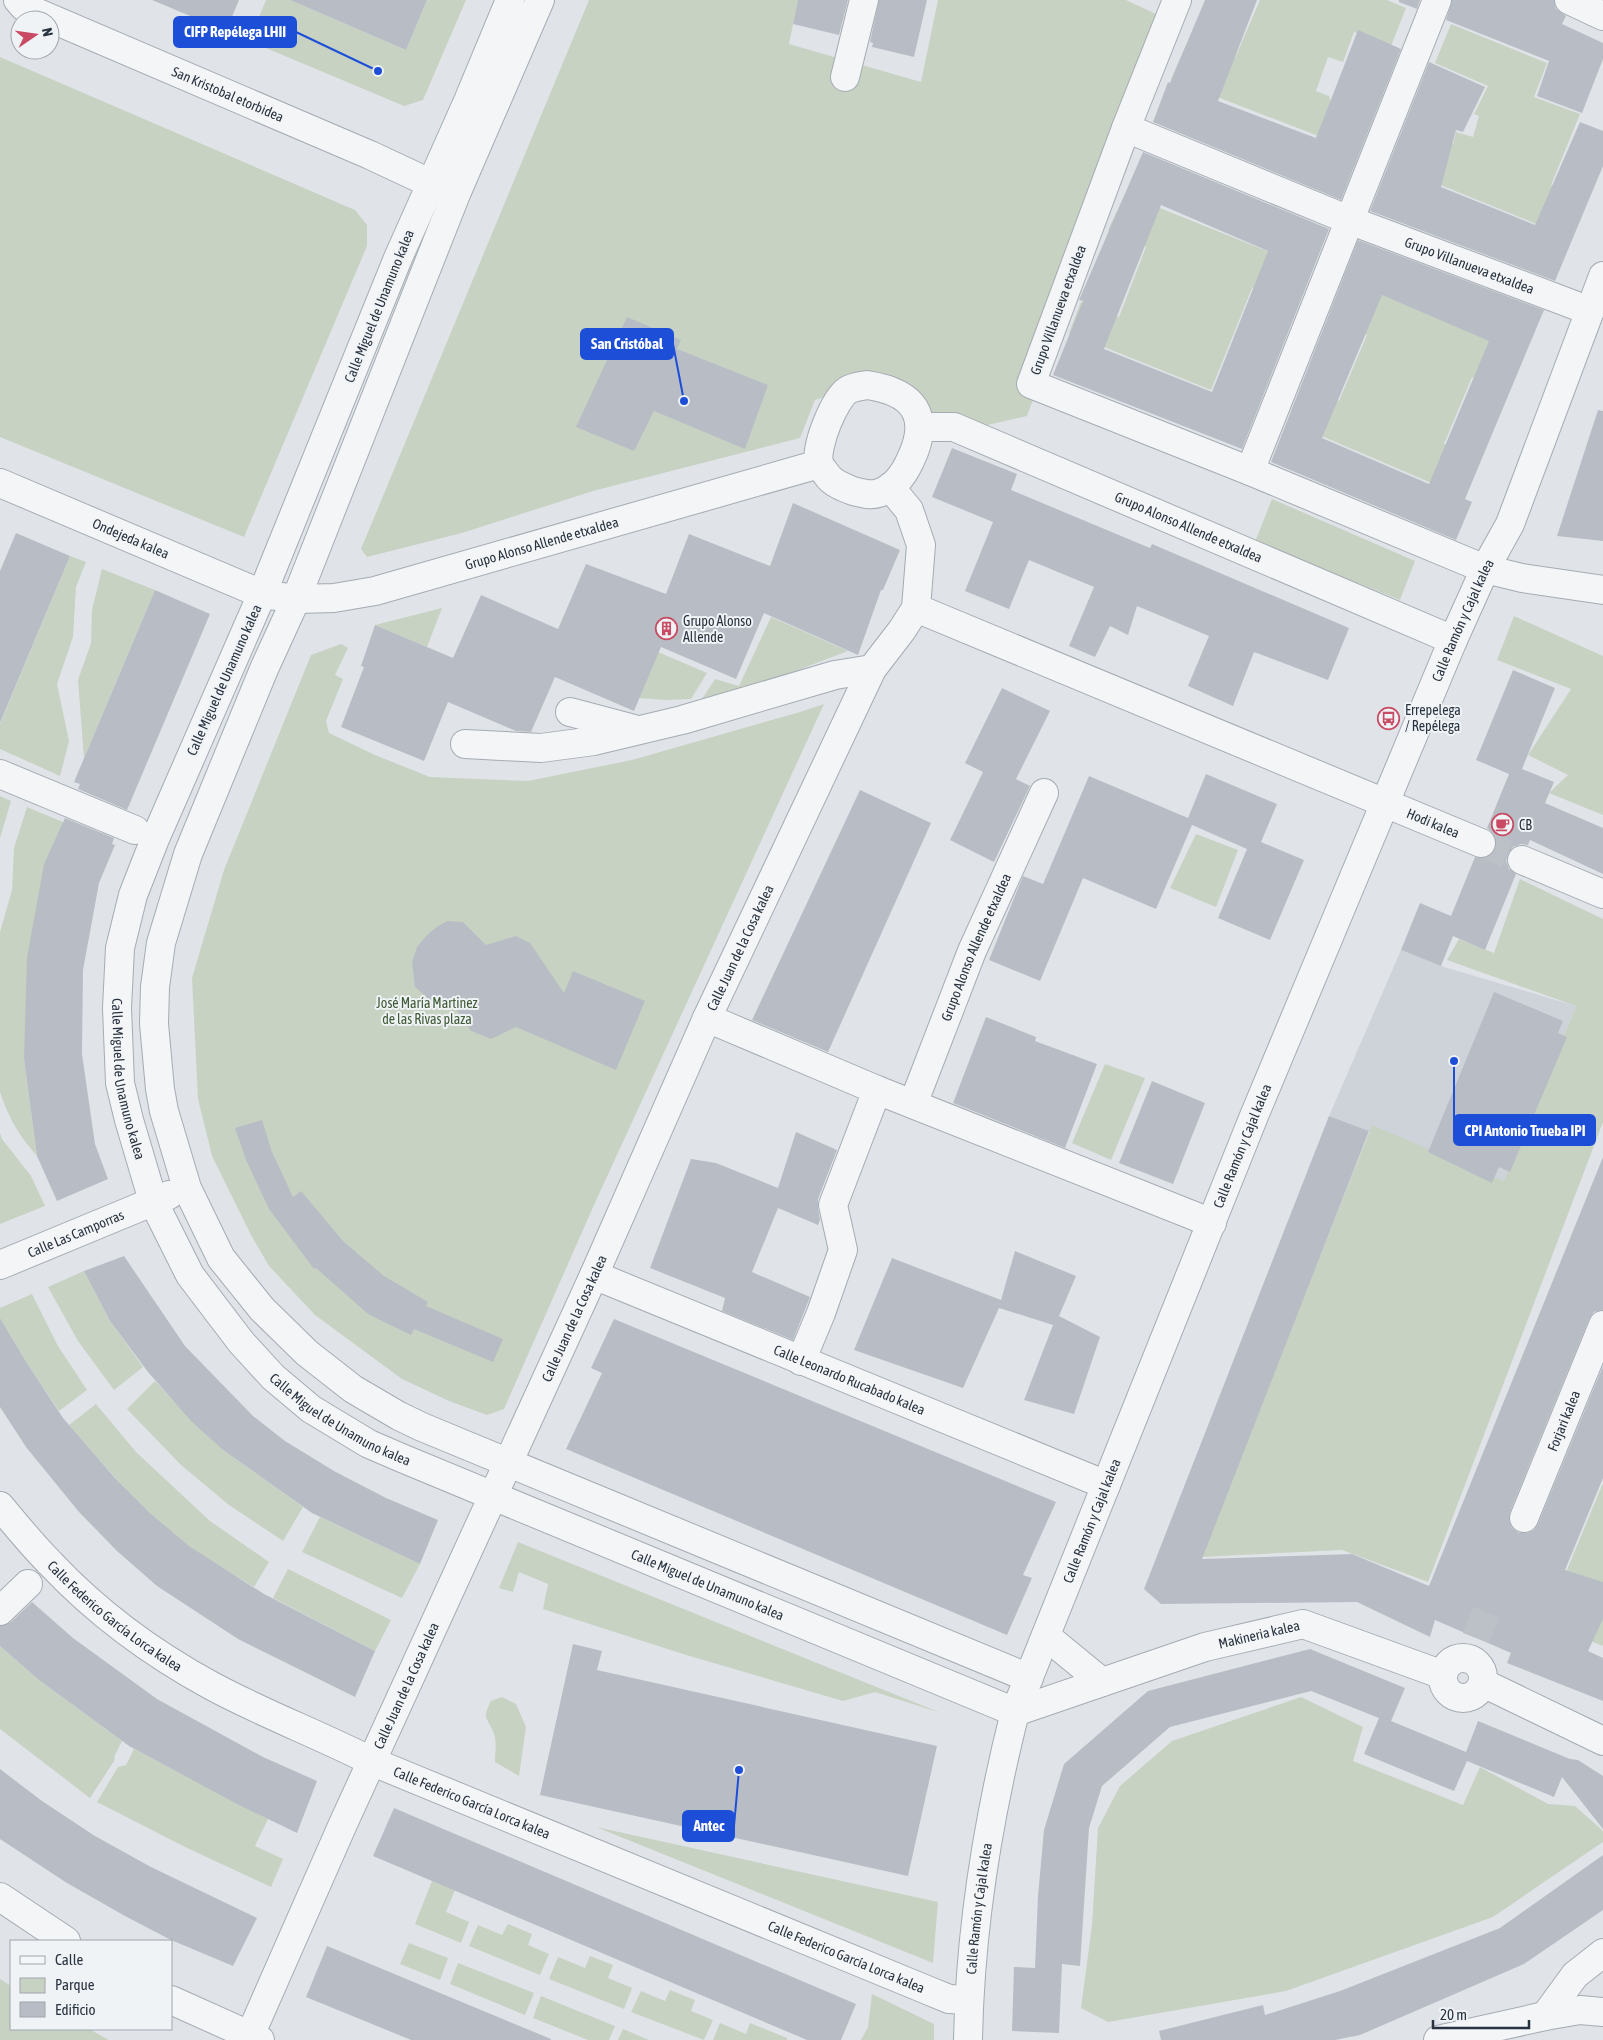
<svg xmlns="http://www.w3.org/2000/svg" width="1603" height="2040" viewBox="0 0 1603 2040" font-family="'Asap Condensed',sans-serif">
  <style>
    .built { fill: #ced3da }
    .green { fill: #c7d2c2 }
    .building { fill: #b8bdc5; fill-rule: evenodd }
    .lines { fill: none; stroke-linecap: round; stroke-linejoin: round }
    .minor-tunnel { stroke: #bbc1c7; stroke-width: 28; stroke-dasharray: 28 14; stroke-linecap: butt }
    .minor-casing { stroke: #a5abb3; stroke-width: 30 }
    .minor { stroke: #f3f5f7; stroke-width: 28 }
    .labels { text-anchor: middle; stroke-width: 4; stroke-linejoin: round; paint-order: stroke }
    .street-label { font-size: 14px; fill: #293340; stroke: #f0f3f6 }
    .poi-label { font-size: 14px; fill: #293340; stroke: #f0f3f6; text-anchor: start }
    .park-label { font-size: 14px; fill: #405b37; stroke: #f0f3f6 }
    .leader { fill: none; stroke: #1d4ed8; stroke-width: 2 }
    .callout-dot { fill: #1d4ed8; stroke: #f0f3f6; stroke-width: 2 }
    .callout { fill: #1d4ed8; stroke: #1d4ed8; stroke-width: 2 }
    .callout-label { font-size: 15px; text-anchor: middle; font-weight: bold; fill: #fff }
  </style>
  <rect width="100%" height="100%" fill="#e0e4e9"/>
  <path class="built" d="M1401,950L1441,966L1576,1006L1504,1182L1329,1116Z"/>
  <g class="green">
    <path d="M266,0H290L406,50L427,0H466L423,100L404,106L249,41Z"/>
    <path d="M589,0H798L789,44L921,82L938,0H1126L1173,22L1027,416L918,441L907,400L848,390L815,400L800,438L593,491L462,533L367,557L361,549Z"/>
    <path d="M1260,0H1387L1406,8L1391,46L1354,32L1343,62L1328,57L1316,91L1329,96L1331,102V141L1171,79L1186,45L1221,59L1223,54L1235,58Z"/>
    <path d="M1451,24L1547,63L1534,97L1580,114L1551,185L1586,200L1571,238L1394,166L1444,141L1453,144L1456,132L1473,137L1479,116L1474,114L1488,86L1435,63Z"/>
    <path d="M0,57L355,210L367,225V246L244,537L0,437Z"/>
    <path d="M1125,194L1302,265L1287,301L1252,288L1211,390L1069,333L1081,302L1119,317L1146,247L1108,230Z"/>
    <path d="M1347,280L1521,352L1505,391L1472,377L1444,444L1480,460L1464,497L1289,422L1303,385L1339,401L1367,335L1331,320Z"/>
    <path d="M1272,499L1415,561L1400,600L1255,542Z"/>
    <path d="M70,556L86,562L76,587L73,637L57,684L69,741L60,776L0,749V724Z"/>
    <path d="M102,569L155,590L84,758L78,680L91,643L92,610Z"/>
    <path d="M442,608L427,647L375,625Z"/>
    <path d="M1514,616L1603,656V815L1549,793L1568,775L1528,755L1571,689L1497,660Z"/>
    <path d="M771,617L848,651L777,678L702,699L715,679L739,686Z"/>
    <path d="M341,644L348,648L335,675L343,679L326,721L329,733L375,755L430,777L528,781L632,760L800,712L824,704L594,1205L504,1409L487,1415L449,1401L402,1379L315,1315L269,1266L251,1235L212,1156L198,1099L192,978L224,870L311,655Z"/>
    <path d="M658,652L707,673L691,699L665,700L639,698Z"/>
    <path d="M0,796L11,801L0,838Z"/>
    <path d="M27,807L63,822L24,1059L37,1156C19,1135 9,1119 0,1092V932L12,890L14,848Z"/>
    <path d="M1196,834L1238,850L1216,907L1170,888Z"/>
    <path d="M1520,879L1603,919V1122L1428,1582L1342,1550L1201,1557L1372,1125L1504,1181L1576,1006L1447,960L1459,939L1494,953Z"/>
    <path d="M1105,1064L1145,1078L1111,1160L1072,1143Z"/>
    <path d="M0,1133L2,1139L31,1176L45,1206L0,1224Z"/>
    <path d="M84,1271L110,1321L143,1367L114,1390L78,1341L48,1287Z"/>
    <path d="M32,1294L58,1346L87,1390L59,1411L25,1360L0,1318V1308Z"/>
    <path d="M155,1381L191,1420L223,1450L303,1507L283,1541L229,1505L181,1465L127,1409Z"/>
    <path d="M96,1404L136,1452L210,1521L269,1562L254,1587C232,1573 209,1561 188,1546C143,1511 106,1468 69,1425Z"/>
    <path d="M1603,1483V1646L1545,1623Z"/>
    <path d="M320,1517L420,1564L402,1598L302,1552Z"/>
    <path d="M518,1542L941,1713L875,1692L843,1701L683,1654L543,1609L548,1584L519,1572L513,1592L499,1588Z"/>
    <path d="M288,1569L391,1620L375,1651L273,1598Z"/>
    <path d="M0,1646L39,1680L122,1741L115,1755L114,1761L90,1798L0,1729Z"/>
    <path d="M502,1697L516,1704L526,1727L519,1776L495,1762C495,1754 497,1742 494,1734C488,1717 481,1720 491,1701Z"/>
    <path d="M1301,1697L1363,1727L1353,1761L1463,1805L1480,1767L1548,1804L1575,1806L1603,1831V1842L1493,1917L1286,1991L1108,2022L1081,2008L1092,1925L1098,1828L1120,1786L1172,1741Z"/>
    <path d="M134,1749L268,1819L255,1846L283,1859L271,1887L187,1848L97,1802L118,1767L126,1765Z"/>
    <path d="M596,1827L938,1902L933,1963L638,1844Z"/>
    <path d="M432,1881L455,1890L446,1912L469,1922L461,1943L415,1924Z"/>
    <path d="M508,1924L532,1934L528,1945L549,1954L540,1975L469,1946L478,1925L502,1935Z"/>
    <path d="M409,1943L448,1958L440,1980L400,1964Z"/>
    <path d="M590,1956L613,1965L608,1978L632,1988L624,2009L549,1979L558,1957L585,1968Z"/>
    <path d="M458,1963L534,1993L525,2015L450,1984Z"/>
    <path d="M0,1979L11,1986V2029H89L109,2040H0Z"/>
    <path d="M670,1990L695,2000L691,2011L713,2020L704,2040L631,2012L641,1991L665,2001Z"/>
    <path d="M872,1994L934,2024V2040H861L868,2027Z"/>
    <path d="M541,1996L615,2026L609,2040H588L533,2018Z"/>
    <path d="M720,2023L746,2034L750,2023L787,2038V2040H713Z"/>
    <path d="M623,2029L649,2040H618Z"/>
  </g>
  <g class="building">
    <path d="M152,0H239L226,31Z"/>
    <path d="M290,0H427L406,50Z"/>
    <path d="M798,0H848L839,35L793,24Z"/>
    <path d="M879,0H927L914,57L872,47L873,43L870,42Z"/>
    <path d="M1205,0H1257L1218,101L1316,138L1358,30L1401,49L1341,200L1153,122L1168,82L1170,83Z"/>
    <path d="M1399,0H1420L1417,9L1399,2Z"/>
    <path d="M1452,0H1554L1556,9L1566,16L1562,24L1603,43V59L1582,113L1537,96L1549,61L1446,20Z"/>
    <path d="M1429,62L1485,87L1463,132L1456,130L1441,187L1535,225L1580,122L1603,131V166L1555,281L1370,211Z"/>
    <path d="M1143,152L1329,229L1242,449L1053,375L1083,301L1079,300ZM1161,205L1268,251L1212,392L1104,349Z"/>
    <path d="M1358,240L1544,310L1465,499L1472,502L1456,540L1271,462ZM1382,295L1489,341L1429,484L1322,438Z"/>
    <path d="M627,317L681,340L677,349L768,385L745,449L654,411L634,451L576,427Z"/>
    <path d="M1598,410L1603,411V541L1557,536Z"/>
    <path d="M952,448L1017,474L1011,490L1150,548L1152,544L1349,628L1328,680L1254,652L1233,706L1188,686L1209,636L1137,606L1128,635L1110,626L1095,657L1069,646L1094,587L1029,560L1009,609L965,591L993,522L932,497Z"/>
    <path d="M793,503L900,550L883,590H881L858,655L764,613L736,679L661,647L634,711L555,677L531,732L516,731L448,702L424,761L341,727L364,667L361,666L375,625L453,658L481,595L558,629L586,564L666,594L689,534L770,566Z"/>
    <path d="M16,533L70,556L0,723V571Z"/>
    <path d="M155,590L210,614L127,810L78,789L80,784L74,782Z"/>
    <path d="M1513,670L1555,688L1522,769L1554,782L1545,803L1603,828V874L1530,840L1528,845L1521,844L1513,847L1508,854L1506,861L1509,869L1516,874L1485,950L1453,936L1441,966L1401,950L1420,903L1451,916L1475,857L1483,858L1490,856L1496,849V841L1494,834L1487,828L1509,774L1476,760Z"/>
    <path d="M1002,688L1050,711L1016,779L1030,786L994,862L950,840L983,772L965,763Z"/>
    <path d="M1206,774L1277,804L1261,842L1304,860L1270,940L1218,918L1247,849L1192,825L1156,909L1083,878L1040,981L989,960L1023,876L1043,884L1089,776L1188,818Z"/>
    <path d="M860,790L931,823L828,1052L752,1020Z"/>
    <path d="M65,818L114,838L112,844L115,845L99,883L83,970L82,1054L95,1144L108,1179L57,1201L37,1156L24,1059L27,958L44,864Z"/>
    <path d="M448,921L463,922L486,945L516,936L530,943L564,993L573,971L645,1001L616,1070L516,1027L491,1039L471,1031L453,1004L430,1000L415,987L412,962L417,947L427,935L438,926Z"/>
    <path d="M1494,992L1563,1021L1558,1033L1567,1037L1510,1172L1499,1167L1492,1183L1428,1152Z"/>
    <path d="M986,1017L1036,1037L1035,1041L1097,1064L1065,1148L953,1103Z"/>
    <path d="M1152,1081L1205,1103L1173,1184L1119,1163Z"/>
    <path d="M1329,1116L1369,1131L1202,1559L1352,1554L1429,1586L1603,1157V1310L1594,1312L1589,1319L1510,1512L1509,1520L1512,1528L1519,1533H1527L1534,1530L1538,1524L1603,1366V1478L1565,1570L1603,1582V1619L1588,1651L1603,1658V1701L1507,1663L1511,1653L1435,1620L1430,1637L1357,1602L1161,1604L1144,1589Z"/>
    <path d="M262,1120L272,1152L293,1197L301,1191L344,1242L384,1276L428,1302L426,1306L503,1339L493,1362L414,1329L411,1335L368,1314L316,1268L314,1269L269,1209L246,1160L235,1128Z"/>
    <path d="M796,1132L837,1150L818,1199V1208L820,1220L818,1225L778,1208L752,1272L810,1297L793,1340L722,1311L725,1298L650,1268L691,1159L716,1163L778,1188Z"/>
    <path d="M1015,1251L1076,1276L1059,1316L1100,1337L1074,1414L1024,1400L1053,1325L999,1308L963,1388L854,1350L892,1258L1001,1300Z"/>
    <path d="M124,1256L185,1346L253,1416L285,1441L334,1471L386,1498L438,1520L420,1564L312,1513L223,1450L191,1421L148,1372L110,1321L84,1271Z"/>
    <path d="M0,1318L25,1360L63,1418L115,1478L151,1514L189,1546L264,1594L375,1651L355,1697L238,1639L157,1586L117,1551L79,1512L26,1447L0,1407Z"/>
    <path d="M614,1319L1056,1502L1023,1575L1032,1578L1007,1635L566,1449L602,1373L591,1368Z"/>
    <path d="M32,1602L73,1638L157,1699L263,1757L317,1781L297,1833L239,1805L129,1746L39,1680L0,1646V1626L11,1622Z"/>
    <path d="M573,1644L602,1651L597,1670L937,1746L908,1876L540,1795Z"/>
    <path d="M1310,1649L1405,1688L1391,1721L1466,1752L1478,1721L1570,1759L1578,1760L1603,1776V1829L1562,1777L1554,1797L1467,1761L1454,1791L1364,1754L1379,1718L1311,1691L1170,1727L1102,1786L1089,1828L1080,1966L1062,1964L1059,2033L1012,2031L1014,1967L1035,1968L1038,1896L1044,1830L1064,1764L1148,1691Z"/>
    <path d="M0,1769L42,1801L95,1836L151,1867L257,1918L233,1966L171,1940L125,1916L67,1883L0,1839Z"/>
    <path d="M394,1808L856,2004L841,2040H807L373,1856Z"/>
    <path d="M1603,1855V1910L1524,1964L1360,2035L1335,2040H1161L1159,2031L1263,2005L1265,2015L1340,1991L1500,1928Z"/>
    <path d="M327,1946L551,2039V2040H411L306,1997Z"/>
  </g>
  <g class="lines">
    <g class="minor-tunnel">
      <path d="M1481,843L1522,860"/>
      <path d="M1476,1638L1491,1599"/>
    </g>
    <defs>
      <g id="minor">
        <path id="s1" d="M18,0L24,7L370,155L447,191"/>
        <path id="s2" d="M510,0L468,101L398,258L262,594L155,839L133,895L120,948L117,1008L120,1083L129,1120L153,1201L190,1275L241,1342L273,1377L311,1409L369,1444L404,1459L1015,1712L1205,1647L1303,1624L1443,1675"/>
        <path d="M540,0L456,194L296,599L264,669L188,854L161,943L155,987L154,1024L160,1089L164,1111L187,1188L221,1258L262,1309L307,1353L353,1389L399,1416L422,1427L1029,1678"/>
        <path d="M1177,0L1126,128L1031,384L1250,471L1485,569L1522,578L1603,590"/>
        <path d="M1569,0L1603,16"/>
        <path d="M845,77L864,0"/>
        <path id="s3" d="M1126,128L1349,220L1590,311"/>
        <path d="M867,385C914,392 932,416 910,461C904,474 894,488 879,493C871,496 861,493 853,491C845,488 832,483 827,475C825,472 820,467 819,463C815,447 834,399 848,390C853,387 861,386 867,385Z"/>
        <path id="s4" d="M921,427H954L1453,640"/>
        <path d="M1250,471L1437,0"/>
        <path id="s5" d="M0,483L262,594L296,599L334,598L375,591L819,464"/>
        <path id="s6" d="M916,608L1481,843"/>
        <path d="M570,712L634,729"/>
        <path d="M465,744L541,748L594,741L682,720L835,675L872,669"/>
        <path d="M0,774L135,830"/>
        <path d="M1522,860L1603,894"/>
        <path d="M707,1018L877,1090L1212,1223"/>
        <path id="s7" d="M913,1104L972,951L1044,793"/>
        <path id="s8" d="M0,1265L169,1195"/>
        <path id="s9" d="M594,1275L1106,1485"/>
        <path d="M801,1361L821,1313L843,1250L833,1205L877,1090"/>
        <path id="s10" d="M0,1506C16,1525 32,1545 50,1563C96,1612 153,1654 212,1686C264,1714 320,1735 373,1762L927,1990L949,1999L969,2000"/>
        <path id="s11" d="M1524,1518L1603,1325"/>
        <path d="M0,1611L28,1584"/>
        <path d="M1046,1636L1102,1682"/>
        <circle cx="1463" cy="1678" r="20"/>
        <path d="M1483,1683L1603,1741"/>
        <path d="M0,1897L66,1941"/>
        <path d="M171,2000L260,2040"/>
        <path d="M1545,2016L1575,1975L1603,1953"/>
        <path id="s12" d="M248,2040L343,1824L594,1275L707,1018L872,669L902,630L916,608L921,545L909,510L890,487"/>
        <path id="s13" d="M968,2040C970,1929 988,1819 1015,1712L1254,1116L1341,908L1453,640L1485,569L1510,524L1603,276"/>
        <path d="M1438,2040L1545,2016L1580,2010L1603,2012"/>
      </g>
    </defs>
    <use href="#minor" class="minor-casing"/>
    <use href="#minor" class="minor"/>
  </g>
  <defs>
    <symbol id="building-ring" viewBox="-11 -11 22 22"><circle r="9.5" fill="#f0f3f6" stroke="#c94a63" stroke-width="1.5"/><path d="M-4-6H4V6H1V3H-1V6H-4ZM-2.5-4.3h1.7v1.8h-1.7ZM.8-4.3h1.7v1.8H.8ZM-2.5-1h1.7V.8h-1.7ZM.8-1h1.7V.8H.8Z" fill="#c94a63"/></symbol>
    <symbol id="bus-ring" viewBox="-11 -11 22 22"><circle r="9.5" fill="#f0f3f6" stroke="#c94a63" stroke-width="1.5"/><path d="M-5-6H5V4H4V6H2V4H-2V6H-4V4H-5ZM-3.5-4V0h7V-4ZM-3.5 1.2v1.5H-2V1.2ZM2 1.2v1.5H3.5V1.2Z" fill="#c94a63"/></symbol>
    <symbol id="cafe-ring" viewBox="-11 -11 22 22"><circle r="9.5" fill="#f0f3f6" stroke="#c94a63" stroke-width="1.5"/><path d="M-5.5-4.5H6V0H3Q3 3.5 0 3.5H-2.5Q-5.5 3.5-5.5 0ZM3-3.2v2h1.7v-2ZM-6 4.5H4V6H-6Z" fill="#c94a63"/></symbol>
  </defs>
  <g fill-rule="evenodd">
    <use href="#building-ring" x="654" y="616" width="25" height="25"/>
    <use href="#bus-ring" x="1376" y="706" width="25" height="25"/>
    <use href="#cafe-ring" x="1490" y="812" width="25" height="25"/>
  </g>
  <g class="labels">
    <g class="street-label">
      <text dy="5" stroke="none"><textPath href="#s1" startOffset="231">San Kristobal etorbidea</textPath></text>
      <text dy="5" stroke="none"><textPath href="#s3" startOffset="370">Grupo Villanueva etxaldea</textPath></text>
      <text transform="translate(379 306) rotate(-68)" y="5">Calle Miguel de Unamuno kalea</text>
      <text transform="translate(1058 310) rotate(-70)" y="5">Grupo Villanueva etxaldea</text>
      <text dy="5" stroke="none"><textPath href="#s4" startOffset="288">Grupo Alonso Allende etxaldea</textPath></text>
      <text dy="5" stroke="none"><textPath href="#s5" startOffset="142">Ondejeda kalea</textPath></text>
      <text dy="5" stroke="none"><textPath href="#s5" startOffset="572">Grupo Alonso Allende etxaldea</textPath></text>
      <text dy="5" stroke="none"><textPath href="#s13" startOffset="1512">Calle Ramón y Cajal kalea</textPath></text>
      <text transform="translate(224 680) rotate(-66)" y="5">Calle Miguel de Unamuno kalea</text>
      <text dy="5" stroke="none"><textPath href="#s6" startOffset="560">Hodi kalea</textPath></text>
      <text dy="5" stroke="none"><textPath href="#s12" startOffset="1198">Calle Juan de la Cosa kalea</textPath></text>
      <text dy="5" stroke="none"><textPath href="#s7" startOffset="169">Grupo Alonso Allende etxaldea</textPath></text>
      <text dy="5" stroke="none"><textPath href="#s2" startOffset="1158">Calle Miguel de Unamuno kalea</textPath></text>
      <text dy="5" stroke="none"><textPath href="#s13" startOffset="942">Calle Ramón y Cajal kalea</textPath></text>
      <text dy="5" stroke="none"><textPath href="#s8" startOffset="82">Calle Las Camporras</textPath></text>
      <text dy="5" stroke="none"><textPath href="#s12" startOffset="792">Calle Juan de la Cosa kalea</textPath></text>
      <text dy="5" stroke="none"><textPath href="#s9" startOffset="276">Calle Leonardo Rucabado kalea</textPath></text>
      <text dy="5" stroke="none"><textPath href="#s2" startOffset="1578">Calle Miguel de Unamuno kalea</textPath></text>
      <text dy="5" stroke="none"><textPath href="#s11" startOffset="105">Forjari kalea</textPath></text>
      <text dy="5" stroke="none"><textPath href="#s13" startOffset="538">Calle Ramón y Cajal kalea</textPath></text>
      <text dy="5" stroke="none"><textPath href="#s2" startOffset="1982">Calle Miguel de Unamuno kalea</textPath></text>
      <text dy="5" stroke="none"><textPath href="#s10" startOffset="160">Calle Federico García Lorca kalea</textPath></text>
      <text dy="5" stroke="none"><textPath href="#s2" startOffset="2571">Makineria kalea</textPath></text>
      <text dy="5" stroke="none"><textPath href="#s12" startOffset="388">Calle Juan de la Cosa kalea</textPath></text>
      <text dy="5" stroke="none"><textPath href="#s10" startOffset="565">Calle Federico García Lorca kalea</textPath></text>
      <text dy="5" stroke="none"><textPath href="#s13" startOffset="132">Calle Ramón y Cajal kalea</textPath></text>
      <text dy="5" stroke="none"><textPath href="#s10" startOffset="970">Calle Federico García Lorca kalea</textPath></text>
    </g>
    <g class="poi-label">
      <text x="683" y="626">Grupo Alonso<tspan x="683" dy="16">Allende</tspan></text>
      <text x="1405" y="715">Errepelega<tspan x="1405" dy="16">/ Repélega</tspan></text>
      <text x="1519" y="830">CB</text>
    </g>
    <g class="park-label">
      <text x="427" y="1008">José María Martinez<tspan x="427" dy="16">de las Rivas plaza</tspan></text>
    </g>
  </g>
  <path class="leader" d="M378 71L296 32M684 401L673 344M1454 1061L1454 1130M739 1770L734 1826"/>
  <g class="callout-dot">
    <circle cx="378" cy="71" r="5"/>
    <circle cx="684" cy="401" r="5"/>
    <circle cx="1454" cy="1061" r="5"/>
    <circle cx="739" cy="1770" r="5"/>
  </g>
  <g class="callout">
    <rect x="174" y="17" width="122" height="30" rx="5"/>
    <rect x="581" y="329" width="92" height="30" rx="5"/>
    <rect x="1454" y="1115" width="141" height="30" rx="5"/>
    <rect x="683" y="1811" width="51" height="30" rx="5"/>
  </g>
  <g class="callout-label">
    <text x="235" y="37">CIFP Repélega LHII</text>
    <text x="627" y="349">San Cristóbal</text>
    <text x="1525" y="1136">CPI Antonio Trueba IPI</text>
    <text x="709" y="1831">Antec</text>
  </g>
  <rect x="10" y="1940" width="162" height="90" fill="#f0f3f6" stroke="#a0a6ad"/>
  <rect x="20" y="1956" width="25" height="8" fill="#f3f5f7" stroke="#a0a6ad"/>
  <text x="55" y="1965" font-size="15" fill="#293340">Calle</text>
  <rect x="20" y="1978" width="25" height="15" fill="#c7d2c2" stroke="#a0a6ad"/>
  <text x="55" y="1990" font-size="15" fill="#293340">Parque</text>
  <rect x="20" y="2002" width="25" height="15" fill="#b8bdc5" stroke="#a0a6ad"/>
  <text x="55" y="2015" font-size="15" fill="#293340">Edificio</text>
  <g transform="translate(35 35) rotate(77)"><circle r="24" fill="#f0f3f6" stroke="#a0a6ad"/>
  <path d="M0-4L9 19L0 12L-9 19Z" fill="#c94a63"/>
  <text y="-8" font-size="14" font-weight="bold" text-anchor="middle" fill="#293340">N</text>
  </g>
  <path d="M1433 2020v8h96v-8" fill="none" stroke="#293340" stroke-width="2.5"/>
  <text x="1440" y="2020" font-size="15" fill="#293340" stroke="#f0f3f6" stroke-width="4" paint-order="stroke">20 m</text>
</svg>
